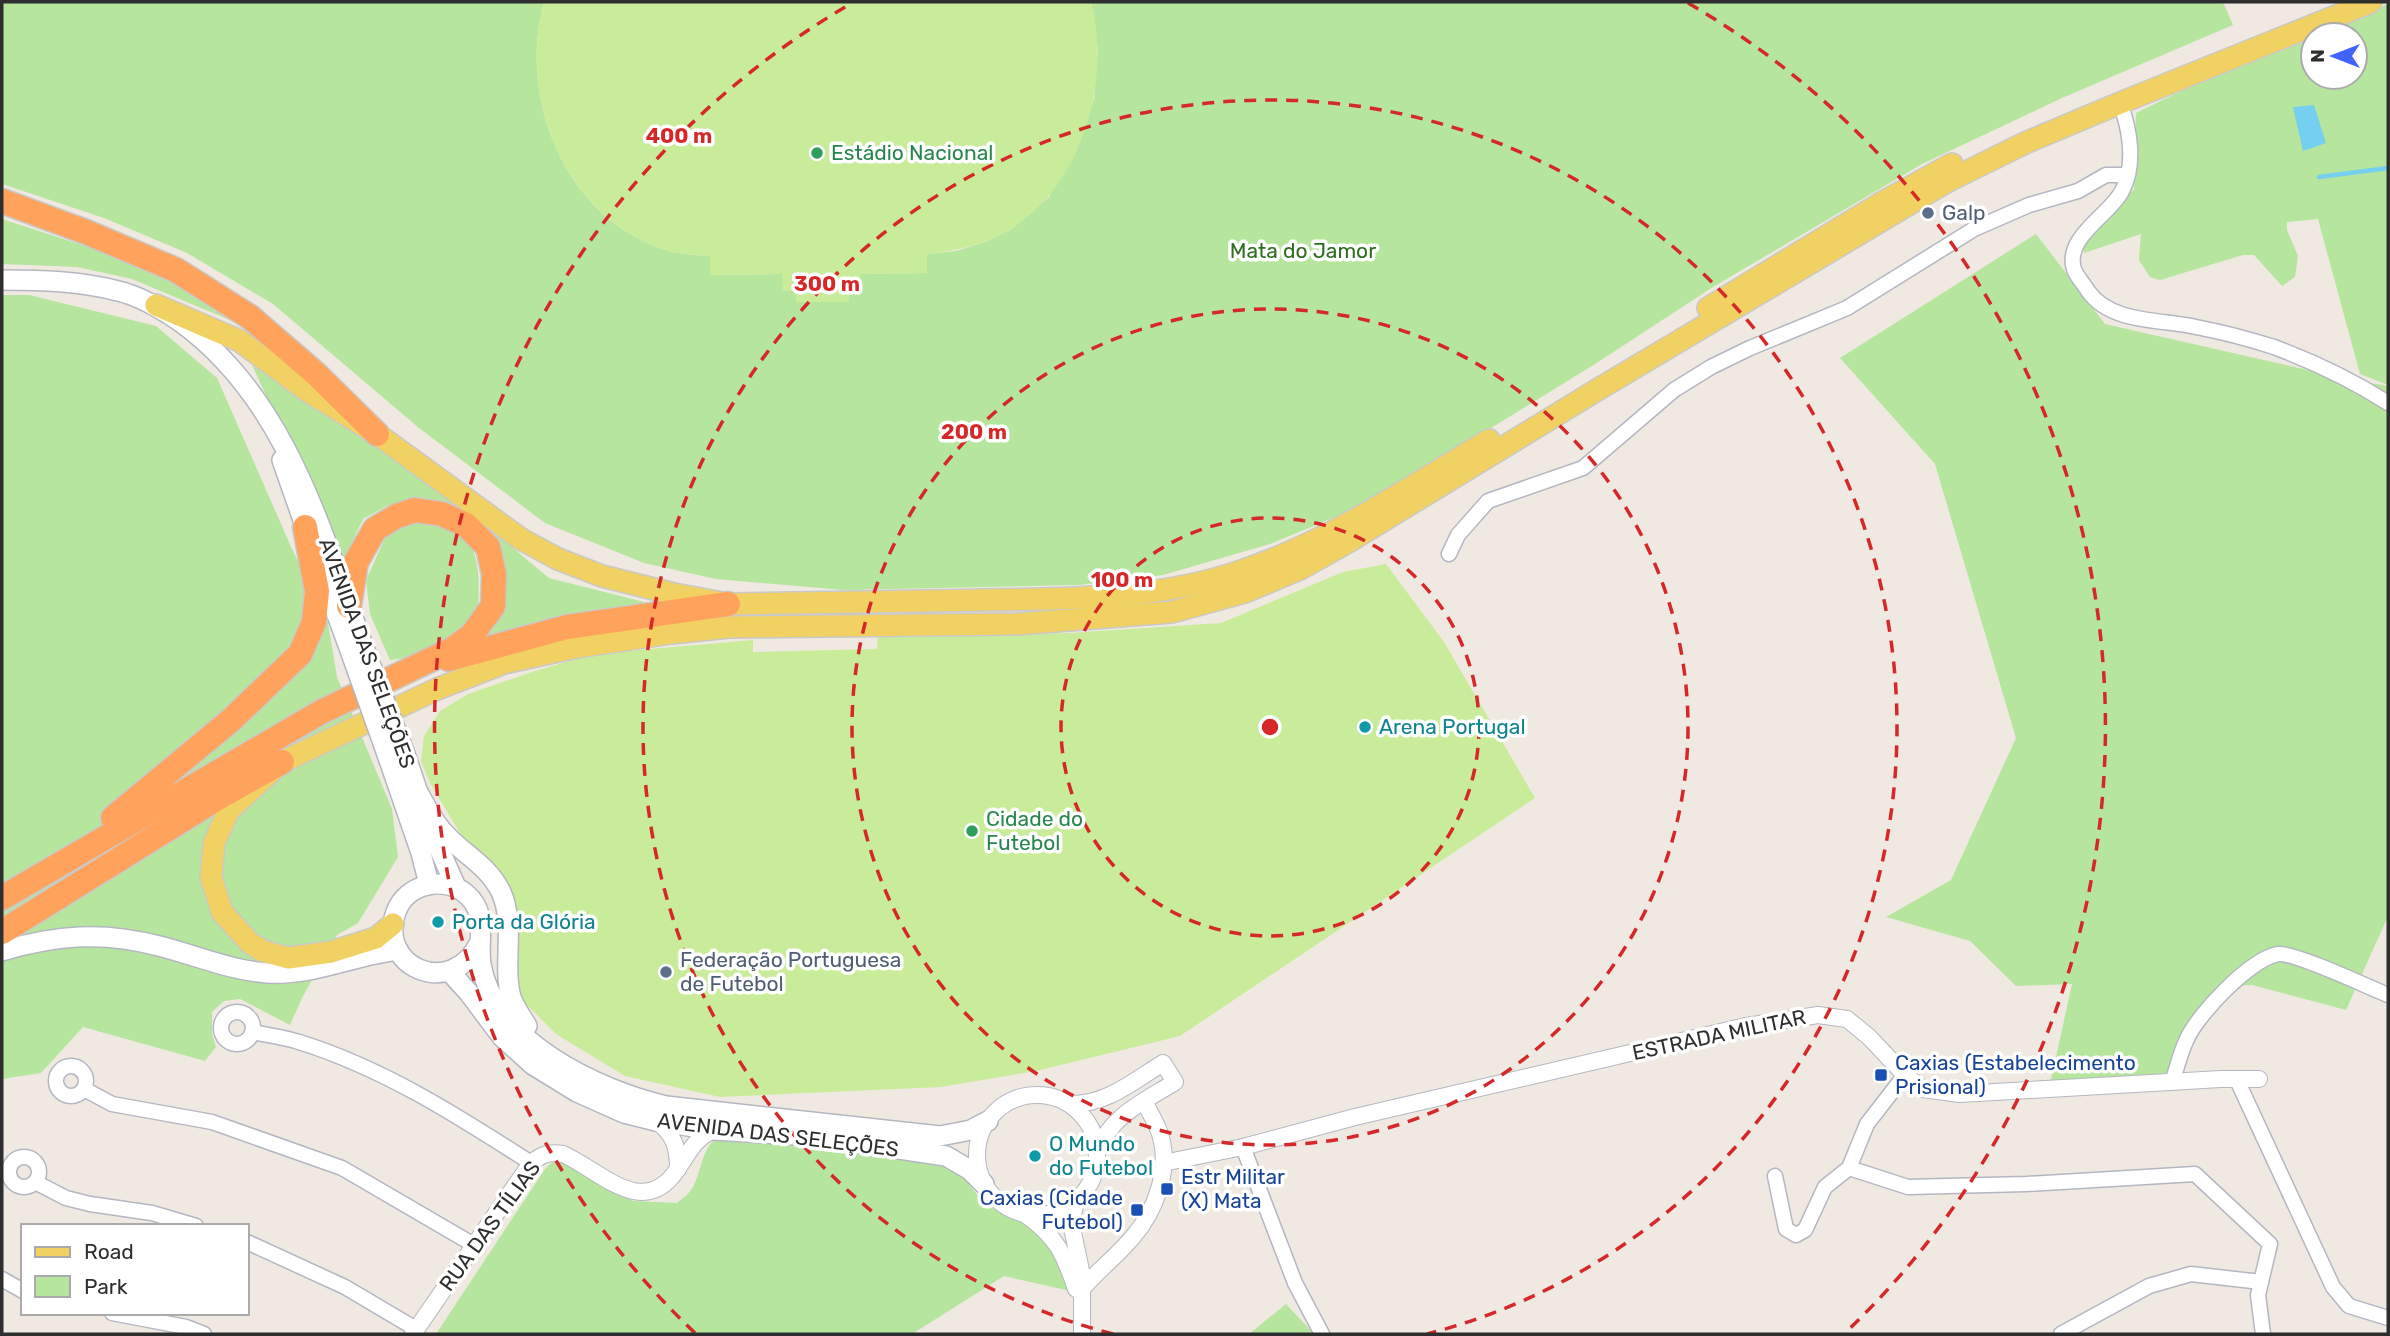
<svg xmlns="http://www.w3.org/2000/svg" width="2390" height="1336" viewBox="0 0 2390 1336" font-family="Rubik,sans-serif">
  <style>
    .green { fill: #b6e59e; fill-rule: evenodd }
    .pitch { fill: #c9ec9a }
    .water { fill: #75cff0 }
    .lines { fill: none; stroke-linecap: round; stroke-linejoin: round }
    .stream { stroke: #75cff0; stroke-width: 4.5 }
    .minor-casing { stroke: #b4b7c1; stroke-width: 17 }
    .tertiary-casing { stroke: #b4b7c1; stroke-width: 18 }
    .secondary-casing { stroke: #b4b7c1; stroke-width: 22 }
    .primary-casing { stroke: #c9c9c9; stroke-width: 24 }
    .motorway-casing { stroke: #c9c9c9; stroke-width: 27 }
    .minor { stroke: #fff; stroke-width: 14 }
    .tertiary { stroke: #fff; stroke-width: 16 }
    .secondary { stroke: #fff; stroke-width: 19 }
    .primary { stroke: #f2d163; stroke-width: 21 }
    .motorway { stroke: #ffa35c; stroke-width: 24 }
    .secondary-bridge-casing { stroke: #b4b7c1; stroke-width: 22; stroke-linecap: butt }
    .secondary-bridge { stroke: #fff; stroke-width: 19 }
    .ring { fill: none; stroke: #d62828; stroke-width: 3.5; stroke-dasharray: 12 9 }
    .leisure-dot { fill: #2e9e5b; stroke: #fff; stroke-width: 2.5 }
    .service-dot { fill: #5c6f8a; stroke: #fff; stroke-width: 2.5 }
    .culture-dot { fill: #0f9aa8; stroke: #fff; stroke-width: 2.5 }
    .transit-dot { fill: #1a4fb4; stroke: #fff; stroke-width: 2.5 }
    .labels { text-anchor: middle; stroke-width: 7; stroke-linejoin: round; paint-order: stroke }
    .leisure-label { font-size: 21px; fill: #27864d; stroke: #fff; text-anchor: start }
    .service-label { font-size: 21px; fill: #4e5e75; stroke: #fff; text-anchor: start }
    .park-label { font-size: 21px; fill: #2c6e1b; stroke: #fff }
    .street-label { font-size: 21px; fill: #2e2e2e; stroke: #fff }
    .culture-label { font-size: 21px; fill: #0d838f; stroke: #fff; text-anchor: start }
    .transit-label { font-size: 21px; fill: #164399; stroke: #fff; text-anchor: start }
    .centre { fill: #d62828; stroke: #fff; stroke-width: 3.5 }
    .ring-label { font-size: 21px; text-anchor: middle; font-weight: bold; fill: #d62828; stroke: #fff; stroke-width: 7; stroke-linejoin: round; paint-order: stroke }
  </style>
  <rect width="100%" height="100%" fill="#efe9e1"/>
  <g class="green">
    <path d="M2,2H544C518,96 563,212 657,247C674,254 692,255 710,256V275L783,274L796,291V302L849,291L860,274L927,273V254L956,251L985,242L1010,230L1049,197L1094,99L1098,50L1091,2H2223L2233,25L2062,98L1922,164L1713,287L1595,364L1369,503L1270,544L1163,575L1079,585L844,590L716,579L644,563L545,523L419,428L273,304L187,253L104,218L2,184Z"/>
    <path d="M2388,4V385L2360,374L2318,219L2287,222V230L2298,256L2295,277L2282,286L2254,255H2243L2160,280L2150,277L2139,260L2141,234L2084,253V240L2134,189L2136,113L2238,63ZM2313,35H2355V77H2313Z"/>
    <path d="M2,219L125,259L202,298L244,326L132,279L77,267L2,264Z"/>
    <path d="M2036,234L2105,324L2352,380L2388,386V916L2346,1010L2252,985L2227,986L2186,1039L2173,1084L2049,1089L2072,984L2016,986L1970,941L1886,917L1951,880L2016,738L1935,464L1840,358Z"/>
    <path d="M2,295H29L156,326L217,378L292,549L328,623L337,677L392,809L398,857L358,923L337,935L302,998L290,1025L240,999L224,1001L212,1012V1034L216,1047L205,1061L83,1027L41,1073L2,1079Z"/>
    <path d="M252,365L382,447L507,543L549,578L648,603L488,637L502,605L497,546L428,501L387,506L363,519L343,561Z"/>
    <path d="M415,522C424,523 440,520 448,525C484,543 479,580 478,614L449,640L406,658L390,660L370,614L366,580L386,536Z"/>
    <path d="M718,1137L954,1166L984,1203L1007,1217L1031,1225L1046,1235L1070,1291L1004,1276L912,1334H436L545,1169C554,1160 558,1158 570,1163L633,1201L677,1203C683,1198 690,1193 693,1187C702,1170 702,1147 718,1137Z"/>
    <path d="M1286,1304L1314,1334H1249Z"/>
  </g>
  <g class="pitch">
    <path d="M544,2H1091C1112,81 1082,187 1009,230C983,245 956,251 927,254V273L861,274L860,291H849V302H796L795,291H783L782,274L710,275V256C692,255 674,254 657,247C563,211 518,96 544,2Z"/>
    <path d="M1386,564L1444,642L1535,798L1180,1036L1036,1071L941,1087L720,1097L625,1076L556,1034L516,994L504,952L494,900L469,848L430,783L421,761L424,736L440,711L468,694L532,672L593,654L753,640V652L877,649L878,637L1069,633L1221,623L1343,572Z"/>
  </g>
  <path class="water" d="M2314,105L2326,143L2303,151L2293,107Z"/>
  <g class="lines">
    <path class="stream" d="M2319,177L2388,168"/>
    <defs>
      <g id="minor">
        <path d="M2120,103C2130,129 2136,165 2122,191C2110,215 2064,237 2074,269C2076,276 2084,284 2088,291C2111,324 2162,319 2196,327C2222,332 2249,339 2274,347C2314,362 2352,380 2388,403"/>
        <path d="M1449,554L1458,535L1488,501L1583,468L1674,390L1711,367L1750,348L1847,308L1974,229L2029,205L2078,191L2106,175H2126"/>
        <circle cx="237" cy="1028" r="16"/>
        <path d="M252,1032C268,1035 284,1037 299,1042C383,1068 458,1116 531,1163"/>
        <circle cx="71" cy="1081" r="15"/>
        <path d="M2237,1080L2333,1287L2349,1306L2388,1318"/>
        <path d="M2172,1082C2177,1068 2180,1054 2186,1041C2196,1016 2250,959 2278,954C2294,952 2368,987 2388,995"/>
        <path d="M84,1089L112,1104L212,1122L342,1168L474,1245"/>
        <path d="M1243,1147L1295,1283L1322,1334"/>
        <circle cx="24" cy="1172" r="15"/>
        <path d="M1849,1168L1908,1187L2026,1184L2195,1174L2270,1244L2258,1295L2263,1334"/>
        <path d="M1775,1176L1786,1229L1796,1235L1805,1230L1825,1187L1849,1168L1867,1124L1905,1075"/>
        <path d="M35,1182L66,1198L90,1204L152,1213L196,1226"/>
        <path d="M247,1242L345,1287L416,1329"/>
        <path d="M2,1279L23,1291"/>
        <path d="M112,1313L186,1327L204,1334"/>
        <path d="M2061,1334L2149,1286L2191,1274L2261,1282"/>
      </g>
      <g id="tertiary">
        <circle cx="1037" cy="1155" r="60"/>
        <path d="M1069,1104C1106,1105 1132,1082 1163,1063L1175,1082C1143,1102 1111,1115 1097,1152"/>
        <path d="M656,1121C674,1134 678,1147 678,1169"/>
        <path d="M1163,1163L1243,1147L1355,1117L1746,1026L1818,1015L1847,1019L1869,1037L1905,1075L1923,1089L1960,1094L2221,1079H2259"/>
        <path d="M1076,1201L1071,1223L1082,1275V1334"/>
        <path d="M1026,1215C1057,1237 1064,1254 1076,1289"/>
        <path d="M1082,1289C1097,1271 1117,1256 1132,1238C1156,1211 1172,1167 1159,1131C1155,1121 1149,1111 1144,1101"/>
        <path d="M413,1334L531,1163C542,1154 549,1152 563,1154C601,1171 643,1220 677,1170C688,1154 694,1139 713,1130"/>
      </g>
      <g id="secondary">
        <path d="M2,280C41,280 80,281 118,291C140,296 160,308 179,321C286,397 321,530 364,648"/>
        <path d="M282,460L310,540"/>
        <path d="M320,569L351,653"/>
        <path d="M405,754L430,828L456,887"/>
        <path d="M389,760L421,853L429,884"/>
        <path d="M419,794C428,810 436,826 449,838C468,857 489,867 501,892C516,925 502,963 511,997C514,1007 522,1017 527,1026"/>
        <path d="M480,942C451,1001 376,966 396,912C406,884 444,875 466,894C489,913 477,939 481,964C494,1042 598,1090 666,1106L940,1136L971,1130L988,1121"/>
        <path d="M2,951C56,935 103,931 159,946C195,955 229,970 267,973C313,976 354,955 398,950"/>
        <path d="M450,972L469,993L502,1037L533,1065L577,1092L624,1113L656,1121L713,1130L812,1136L946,1156L970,1170L984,1184"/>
      </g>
      <g id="primary">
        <path d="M156,305L240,341L306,390L377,434L521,539L558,559L602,576L674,594L728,604C812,603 895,602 978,600C1066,599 1157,600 1241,571C1331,541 1408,488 1489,440"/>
        <path d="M1708,308L1883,202L1952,164"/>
        <path d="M393,924L376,938L331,952L288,958L263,951L250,943L222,912L211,877L214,843L229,810L282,762L437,689L504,663L577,647L671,633L730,627L1017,624L1172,612L1245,592L1300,569L1353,539L1597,390L1948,181L2025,143L2120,103L2371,2"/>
      </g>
      <g id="motorway">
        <path d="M2,201L86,232L176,270L250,317L316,374L377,434"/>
        <path d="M449,659L567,627L728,604"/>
        <path d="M113,818L230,721L300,654L314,622L317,591L305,527"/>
        <path d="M2,898L321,712L453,649L472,635L493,606L494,574L488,547L466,525L442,514L415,510L397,516L375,529L356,562L349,606"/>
        <path d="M2,932L216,799L282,762"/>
      </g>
    </defs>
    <use href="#minor" class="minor-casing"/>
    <use href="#tertiary" class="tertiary-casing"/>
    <use href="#secondary" class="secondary-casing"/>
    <use href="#primary" class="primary-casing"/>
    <use href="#motorway" class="motorway-casing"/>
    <use href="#minor" class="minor"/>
    <use href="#tertiary" class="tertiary"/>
    <use href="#secondary" class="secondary"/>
    <use href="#primary" class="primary"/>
    <use href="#motorway" class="motorway"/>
    <defs>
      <g id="secondary-bridge">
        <path d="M364,648L405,754"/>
        <path d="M351,653L389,760"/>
      </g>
    </defs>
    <use href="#secondary-bridge" class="secondary-bridge-casing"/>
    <use href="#secondary-bridge" class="secondary-bridge"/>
  </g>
  <g class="ring">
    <circle cx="1270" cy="727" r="209"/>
    <circle cx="1270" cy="727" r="418"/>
    <path d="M1113 1334A627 627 0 1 1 1427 1334"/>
    <path d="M695 1333A836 836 0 0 1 852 3M1688 3A836 836 0 0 1 1845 1333"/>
  </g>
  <g class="leisure-dot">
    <circle cx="817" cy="153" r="7"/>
    <circle cx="972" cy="831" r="7"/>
  </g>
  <g class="service-dot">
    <circle cx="1928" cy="213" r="7"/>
    <circle cx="666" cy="972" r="7"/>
  </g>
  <g class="culture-dot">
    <circle cx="1365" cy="727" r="7"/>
    <circle cx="438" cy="922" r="7"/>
    <circle cx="1035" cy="1156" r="7"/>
  </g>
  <g class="transit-dot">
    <rect x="1874" y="1068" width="14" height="14" rx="3.5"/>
    <rect x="1160" y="1182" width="14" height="14" rx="3.5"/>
    <rect x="1130" y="1203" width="14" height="14" rx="3.5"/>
  </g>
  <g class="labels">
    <g class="leisure-label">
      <text x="831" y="160">Estádio Nacional</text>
      <text x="986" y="826">Cidade do<tspan x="986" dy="24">Futebol</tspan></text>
    </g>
    <g class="service-label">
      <text x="1942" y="220">Galp</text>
      <text x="680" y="967">Federação Portuguesa<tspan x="680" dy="24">de Futebol</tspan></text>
    </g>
    <g class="park-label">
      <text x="1303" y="258">Mata do Jamor</text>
    </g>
    <g class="street-label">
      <text transform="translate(367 653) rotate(70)" y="7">AVENIDA DAS SELEÇÕES</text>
      <text transform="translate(1719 1035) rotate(-12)" y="7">ESTRADA MILITAR</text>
      <text transform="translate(778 1135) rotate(7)" y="7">AVENIDA DAS SELEÇÕES</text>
      <text transform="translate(490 1226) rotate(-54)" y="7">RUA DAS TÍLIAS</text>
    </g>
    <g class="culture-label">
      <text x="1379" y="734">Arena Portugal</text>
      <text x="452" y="929">Porta da Glória</text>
      <text x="1049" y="1151">O Mundo<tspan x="1049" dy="24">do Futebol</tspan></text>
    </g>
    <g class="transit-label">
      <text x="1895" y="1070">Caxias (Estabelecimento<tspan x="1895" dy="24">Prisional)</tspan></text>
      <text x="1181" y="1184">Estr Militar<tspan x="1181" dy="24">(X) Mata</tspan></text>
      <text x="1123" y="1205" text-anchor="end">Caxias (Cidade<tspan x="1123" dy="24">Futebol)</tspan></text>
    </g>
  </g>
  <circle cx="1270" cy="727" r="10" class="centre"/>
  <g class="ring-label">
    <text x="679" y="143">400 m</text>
    <text x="827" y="291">300 m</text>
    <text x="974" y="439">200 m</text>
    <text x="1122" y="587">100 m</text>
  </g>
  <rect width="2390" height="1336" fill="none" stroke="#2e2e2e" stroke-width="7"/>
  <rect x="21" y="1224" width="228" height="91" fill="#ffffff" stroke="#ababab" stroke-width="2"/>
  <rect x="35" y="1247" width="35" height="10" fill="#f2d163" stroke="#ababab" stroke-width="2"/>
  <text x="84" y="1259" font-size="21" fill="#2e2e2e">Road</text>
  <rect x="35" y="1276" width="35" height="21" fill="#b6e59e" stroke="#ababab" stroke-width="2"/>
  <text x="84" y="1294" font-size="21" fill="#2e2e2e">Park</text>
  <g transform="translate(2334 56) rotate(270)"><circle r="33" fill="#ffffff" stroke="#ababab" stroke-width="2"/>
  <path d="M0-5L12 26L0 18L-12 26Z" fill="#4264fb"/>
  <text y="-10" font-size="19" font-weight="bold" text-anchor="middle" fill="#2e2e2e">N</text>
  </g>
</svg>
